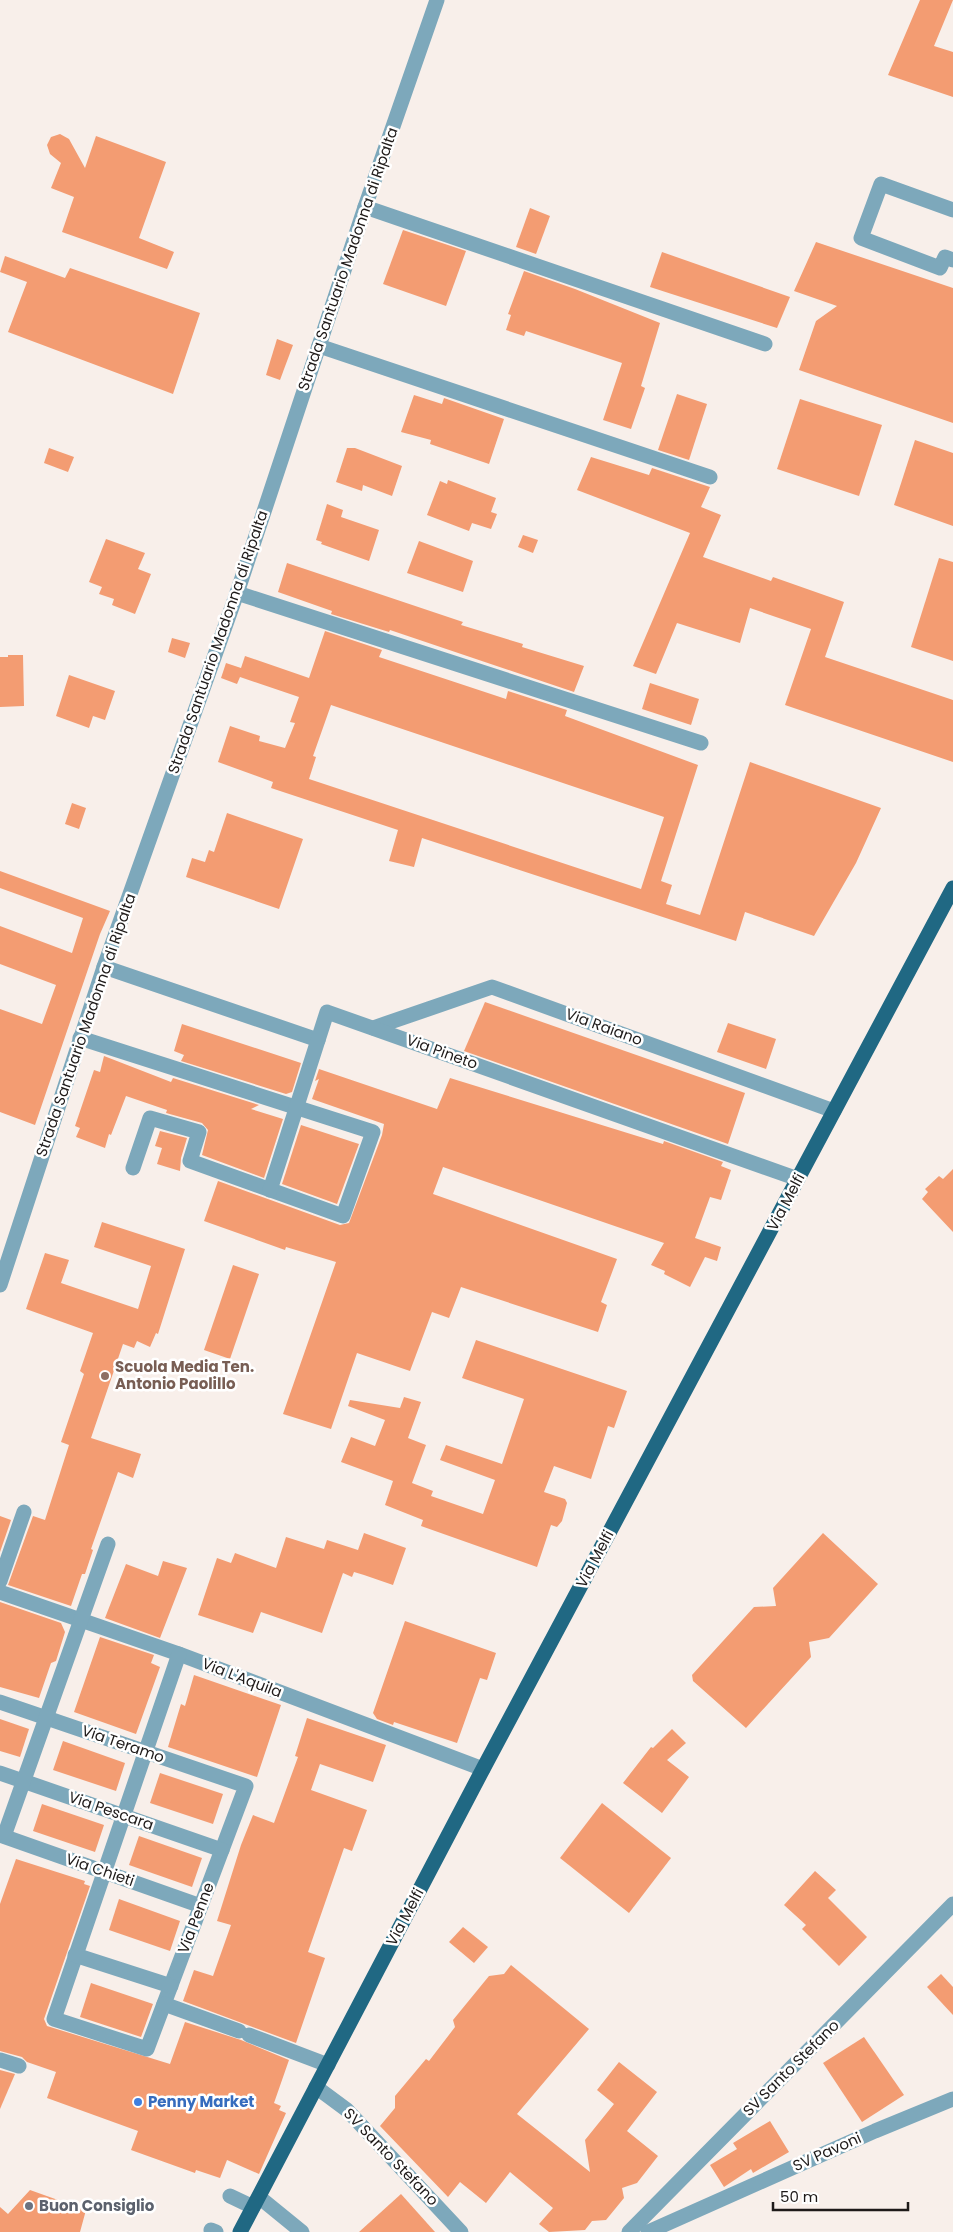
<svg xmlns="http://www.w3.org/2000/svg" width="953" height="2232" viewBox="0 0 953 2232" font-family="Poppins,sans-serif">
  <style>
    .building { fill: #f39c72; fill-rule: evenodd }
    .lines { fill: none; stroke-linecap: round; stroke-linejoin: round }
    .minor { stroke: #7da8bb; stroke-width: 15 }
    .major { stroke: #206883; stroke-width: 15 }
    .education-dot { fill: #8d6e63; stroke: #fff; stroke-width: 2 }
    .shop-dot { fill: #3f7fe0; stroke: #fff; stroke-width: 2 }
    .worship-dot { fill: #6b7280; stroke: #fff; stroke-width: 2 }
    .labels { text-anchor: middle; stroke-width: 5; stroke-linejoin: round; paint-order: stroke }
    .street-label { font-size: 15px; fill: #1e1a19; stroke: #fff }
    .education-label { font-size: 15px; font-weight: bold; fill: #785e54; stroke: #fff; text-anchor: start }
    .shop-label { font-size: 15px; font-weight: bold; fill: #366cbe; stroke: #fff; text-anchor: start }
    .worship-label { font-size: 15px; font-weight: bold; fill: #5b616d; stroke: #fff; text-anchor: start }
  </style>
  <rect width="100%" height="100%" fill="#f8efea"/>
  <g class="building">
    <path d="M920,0H953L934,46L953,52V97L888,75Z"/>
    <path d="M60,134L69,139L85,168L96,136L166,162L139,238L174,252L167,269L62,232L74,197L51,188L61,163L50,154L47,145L51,137Z"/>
    <path d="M530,208L550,216L536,254L516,247Z"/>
    <path d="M403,230L466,251L446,306L383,284Z"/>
    <path d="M816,242L953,288V423L799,370L816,321L837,306L794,291Z"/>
    <path d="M662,252L790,297L777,328L650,287Z"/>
    <path d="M5,256L65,278L70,268L200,313L173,394L8,332L27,282L0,272Z"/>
    <path d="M524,271L575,289L660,323L641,386L645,388L631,429L603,420L622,363L526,331L524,336L506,330L511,315L508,314Z"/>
    <path d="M277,339L293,345L280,380L266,375Z"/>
    <path d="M677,394L707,404L689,460L658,450Z"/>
    <path d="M414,395L442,404L444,398L504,419L489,464L430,444L431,440L401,432Z"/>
    <path d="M800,399L882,425L859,496L777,469Z"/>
    <path d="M915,440L953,453V526L894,505Z"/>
    <path d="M49,448L74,457L68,472L44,463Z"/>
    <path d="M347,448H355L402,466L392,496L363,485L362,491L336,482Z"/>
    <path d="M591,457L649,475L652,468L710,487L701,507L721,515L703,557L771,581L773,577L844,602L825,657L953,700V762L785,705L811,629L750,608L740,643L677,623L656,674L633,666L690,533L577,490Z"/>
    <path d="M448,480L496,498L491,512L497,514L491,529L472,523L469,531L427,515L440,481L447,484Z"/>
    <path d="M327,504L343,510L341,517L379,530L369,561L321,544L322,542L316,540Z"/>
    <path d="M523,535L538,540L533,553L518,547Z"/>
    <path d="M106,539L145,553L138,569L151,574L135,614L112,605L114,599L99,594L102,587L89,582Z"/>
    <path d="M419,541L473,561L463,592L407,573Z"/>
    <path d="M939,558L953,562V661L911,647Z"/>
    <path d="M287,563L463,622L461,625L523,644L522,647L584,666L574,692L390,630L389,632L331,614L332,611L278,592Z"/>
    <path d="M325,631L382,650L379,657L506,699L508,691L567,710L565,716L698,765L661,881L672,885L666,904L700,915L750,762L881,808L856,863L814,936L745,912L736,941L422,838L414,867L389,861L398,830L271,788L273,782L218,762L230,726L260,736L259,741L285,748L295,723L290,722L299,697L240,677L237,684L221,678L226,663L241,668L245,656L309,678ZM331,705L664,817L641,889L309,779L316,757L313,756Z"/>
    <path d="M172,638L190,643L185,658L168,652Z"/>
    <path d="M8,655H23L24,706L0,707V657H8Z"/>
    <path d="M69,675L115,691L105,720L93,716L89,728L56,716Z"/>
    <path d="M650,683L699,699L691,725L642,709Z"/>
    <path d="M72,803L86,808L79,829L65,824Z"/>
    <path d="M227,813L303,839L279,909L186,877L192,858L205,862L209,850L214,852Z"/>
    <path d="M0,871L110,911L100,934L35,1125L0,1112V1009L42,1024L56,985L0,964V926L72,953L83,918L0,888Z"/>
    <path d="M485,1002L745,1093L728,1144L464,1051Z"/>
    <path d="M728,1023L776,1039L766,1069L717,1052Z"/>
    <path d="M182,1024L301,1063L292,1092L286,1094L181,1061L184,1055L174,1051Z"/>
    <path d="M104,1056L171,1082L173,1078L259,1105L251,1109L283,1119L264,1178L202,1155L208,1130L202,1123L166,1113L167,1110L126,1096L111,1135L109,1134L105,1148L76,1137L80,1128L75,1126L94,1070L100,1072Z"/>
    <path d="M319,1069L437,1109L450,1078L663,1144L664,1141L723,1162L721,1166L731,1170L721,1200L710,1197L695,1238L721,1247L717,1261L705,1257L690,1287L664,1274L665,1271L651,1265L664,1243L443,1167L433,1194L617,1259L601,1302L607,1305L598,1332L461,1287L449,1318L432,1312L410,1371L357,1353L331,1429L283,1414L336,1262L286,1247L285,1250L204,1221L218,1181L340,1225L349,1223L382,1135L384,1124L312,1099L319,1079L315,1081Z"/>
    <path d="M301,1125L359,1144L337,1204L282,1184Z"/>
    <path d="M160,1131L187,1138L181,1158L180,1171L157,1164L162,1148L155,1146Z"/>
    <path d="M953,1169V1232L922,1199L928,1192L925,1189L939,1176L943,1179Z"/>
    <path d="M102,1222L185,1249L158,1334L156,1333L150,1347L137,1341L134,1348L123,1344L91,1438L141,1454L133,1478L118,1472L91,1549L93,1550L85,1574H82L71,1606L8,1585L33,1516L45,1520L69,1445L61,1442L84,1374L80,1371L93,1333L26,1309L45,1253L69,1260L61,1283L138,1309L151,1266L94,1247Z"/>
    <path d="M233,1265L259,1274L230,1359L204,1350Z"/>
    <path d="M476,1340L627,1391L614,1428L608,1426L591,1479L554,1466L544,1492L565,1499L567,1503L562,1521L557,1527L551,1525L537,1567L421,1526L423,1520L385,1505L393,1481L341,1462L351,1437L375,1446L385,1420L348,1406L350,1400L400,1408L404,1397L421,1402L408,1438L426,1445L412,1483L433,1491L431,1496L483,1514L495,1480L440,1460L446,1445L502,1464L524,1399L462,1378Z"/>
    <path d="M0,1516L11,1520L0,1552Z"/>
    <path d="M364,1533L406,1548L393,1585L364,1575L354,1572L352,1577L343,1573L322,1633L261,1612L253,1633L198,1615L217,1558L231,1563L235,1553L276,1568L286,1537L324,1549L327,1540L358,1550Z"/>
    <path d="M823,1533L878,1584L829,1638L809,1642L811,1657L746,1728L693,1681L692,1675L754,1607L776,1606L773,1588Z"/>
    <path d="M163,1561L187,1568L160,1638L105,1618L126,1564L158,1576Z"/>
    <path d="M0,1602L61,1623L65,1632L56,1661L51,1663L39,1698L0,1687Z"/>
    <path d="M405,1621L496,1653L487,1680L480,1678L457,1743L394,1722L393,1725L377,1719L373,1713Z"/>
    <path d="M100,1637L154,1655L151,1663L160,1667L136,1734L74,1712Z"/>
    <path d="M194,1675L281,1705L257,1777L168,1747L181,1704L185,1706Z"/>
    <path d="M307,1718L386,1745L373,1782L320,1764L311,1790L367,1810L352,1851L344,1848L308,1952L325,1958L296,2043L183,2001L194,1970L213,1976L231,1925L217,1921L241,1845L253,1815L274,1823L298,1757L295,1756Z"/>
    <path d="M0,1719L29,1729L20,1757L0,1751Z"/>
    <path d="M672,1729L686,1743L667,1760L689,1777L662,1813L623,1783L651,1747L653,1748Z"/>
    <path d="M63,1741L125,1763L116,1791L53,1770Z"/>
    <path d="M160,1773L223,1794L213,1824L150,1803Z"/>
    <path d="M602,1803L671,1858L629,1913L560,1858Z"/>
    <path d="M42,1804L104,1825L95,1852L33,1831Z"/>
    <path d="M139,1836L202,1858L192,1887L129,1865Z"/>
    <path d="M16,1859L85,1881L84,1884L90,1886L44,2019L47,2026L170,2064L185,2022L241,2040L289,2060L274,2103L281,2106L279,2110L286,2113L259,2174L227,2160L220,2178L196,2170L195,2173L131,2150L138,2131L47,2098L56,2072L27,2062L22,2057L0,2051V1904Z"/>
    <path d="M815,1871L836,1890L828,1898L867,1937L839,1966L802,1929L806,1925L784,1905Z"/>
    <path d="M119,1899L180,1921L170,1951L109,1930Z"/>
    <path d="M463,1927L488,1947L474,1963L449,1942Z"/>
    <path d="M511,1965L589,2029L517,2114L590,2172L585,2140L614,2104L597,2090L619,2062L657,2092L627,2131L658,2156L637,2183L622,2188L624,2198L606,2220L592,2221L585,2230L549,2232L539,2224L553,2208L510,2172L486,2203L460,2182L448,2197L380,2126L395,2108V2096L426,2059L429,2061L455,2027L453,2020L489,1976L504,1974Z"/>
    <path d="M941,1974L953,1987V2015L927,1987Z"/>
    <path d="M91,1983L153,2004L141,2037L80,2017Z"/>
    <path d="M864,2037L904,2095L862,2122L823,2063Z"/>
    <path d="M0,2070L15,2074L0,2109Z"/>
    <path d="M770,2121L789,2152L753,2173L751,2169L724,2187L710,2165L737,2149L733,2143Z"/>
    <path d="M30,2190L86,2210L80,2232H0V2207L8,2214Z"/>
    <path d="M401,2194L435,2232H359Z"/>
  </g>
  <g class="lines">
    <g class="minor">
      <path d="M365,207L765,344"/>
      <path d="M953,210L881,184L861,238L940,268L945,257L953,260"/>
      <path d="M319,346L710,477"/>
      <path d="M237,593L701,743"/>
      <path d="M104,967L318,1040"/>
      <path d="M373,1028L492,987L834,1111"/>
      <path d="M80,1038L373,1132L343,1216L190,1161L199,1132L150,1118L133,1168"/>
      <path d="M270,1190L327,1012L798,1179"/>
      <path d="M0,1285L104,967L237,593L365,207L437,0"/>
      <path d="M0,1581L24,1512"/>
      <path d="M0,1592L179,1654L483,1769"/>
      <path d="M0,1702L246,1786L147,2049L54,2019L179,1654"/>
      <path d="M0,1773L222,1850"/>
      <path d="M0,1835L201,1906"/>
      <path d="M4,1836L108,1544"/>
      <path d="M75,1955L171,1986"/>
      <path d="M164,2004L239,2031"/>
      <path d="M249,2035L328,2065"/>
      <path d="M0,2060L19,2066"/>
      <path d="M316,2087L347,2110L461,2232"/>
      <path d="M230,2196L253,2207"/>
      <path d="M259,2197L302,2232"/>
      <path d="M211,2230L216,2232"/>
      <path d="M629,2232L953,1904"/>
      <path d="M648,2232L875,2131L953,2099"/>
    </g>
    <path class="major" d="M240,2232L483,1769L953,888"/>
  </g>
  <circle class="education-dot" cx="105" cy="1376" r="5"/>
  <circle class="shop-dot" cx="138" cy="2102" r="5"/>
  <circle class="worship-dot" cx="29" cy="2206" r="5"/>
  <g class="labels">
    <g class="street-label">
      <text transform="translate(348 259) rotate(-71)" y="5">Strada Santuario Madonna di Ripalta</text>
      <text transform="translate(218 642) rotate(-71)" y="5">Strada Santuario Madonna di Ripalta</text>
      <text transform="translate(86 1025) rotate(-71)" y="5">Strada Santuario Madonna di Ripalta</text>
      <text transform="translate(604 1027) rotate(20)" y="5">Via Raiano</text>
      <text transform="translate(442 1052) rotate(20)" y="5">Via Pineto</text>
      <text transform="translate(786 1202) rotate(-62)" y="5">Via Melfi</text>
      <text transform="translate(595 1559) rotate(-62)" y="5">Via Melfi</text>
      <text transform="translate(242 1678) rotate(21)" y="5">Via L'Aquila</text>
      <text transform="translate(123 1744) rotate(19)" y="5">Via Teramo</text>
      <text transform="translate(111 1811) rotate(19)" y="5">Via Pescara</text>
      <text transform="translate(100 1870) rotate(19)" y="5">Via Chieti</text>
      <text transform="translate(405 1917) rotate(-62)" y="5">Via Melfi</text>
      <text transform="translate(196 1918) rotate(-69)" y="5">Via Penne</text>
      <text transform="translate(791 2068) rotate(-45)" y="5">SV Santo Stefano</text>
      <text transform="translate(827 2152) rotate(-24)" y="5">SV Pavoni</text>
      <text transform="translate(391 2157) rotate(46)" y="5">SV Santo Stefano</text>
    </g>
    <g class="education-label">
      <text x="115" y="1372">Scuola Media Ten.<tspan x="115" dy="17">Antonio Paolillo</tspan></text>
    </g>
    <g class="shop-label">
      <text x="148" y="2107">Penny Market</text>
    </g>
    <g class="worship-label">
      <text x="39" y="2211">Buon Consiglio</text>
    </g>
  </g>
  <path d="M773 2202v8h135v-8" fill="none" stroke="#1e1a19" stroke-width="2.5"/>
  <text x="780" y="2202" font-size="15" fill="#1e1a19" stroke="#ffffff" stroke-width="4" paint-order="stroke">50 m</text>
</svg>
